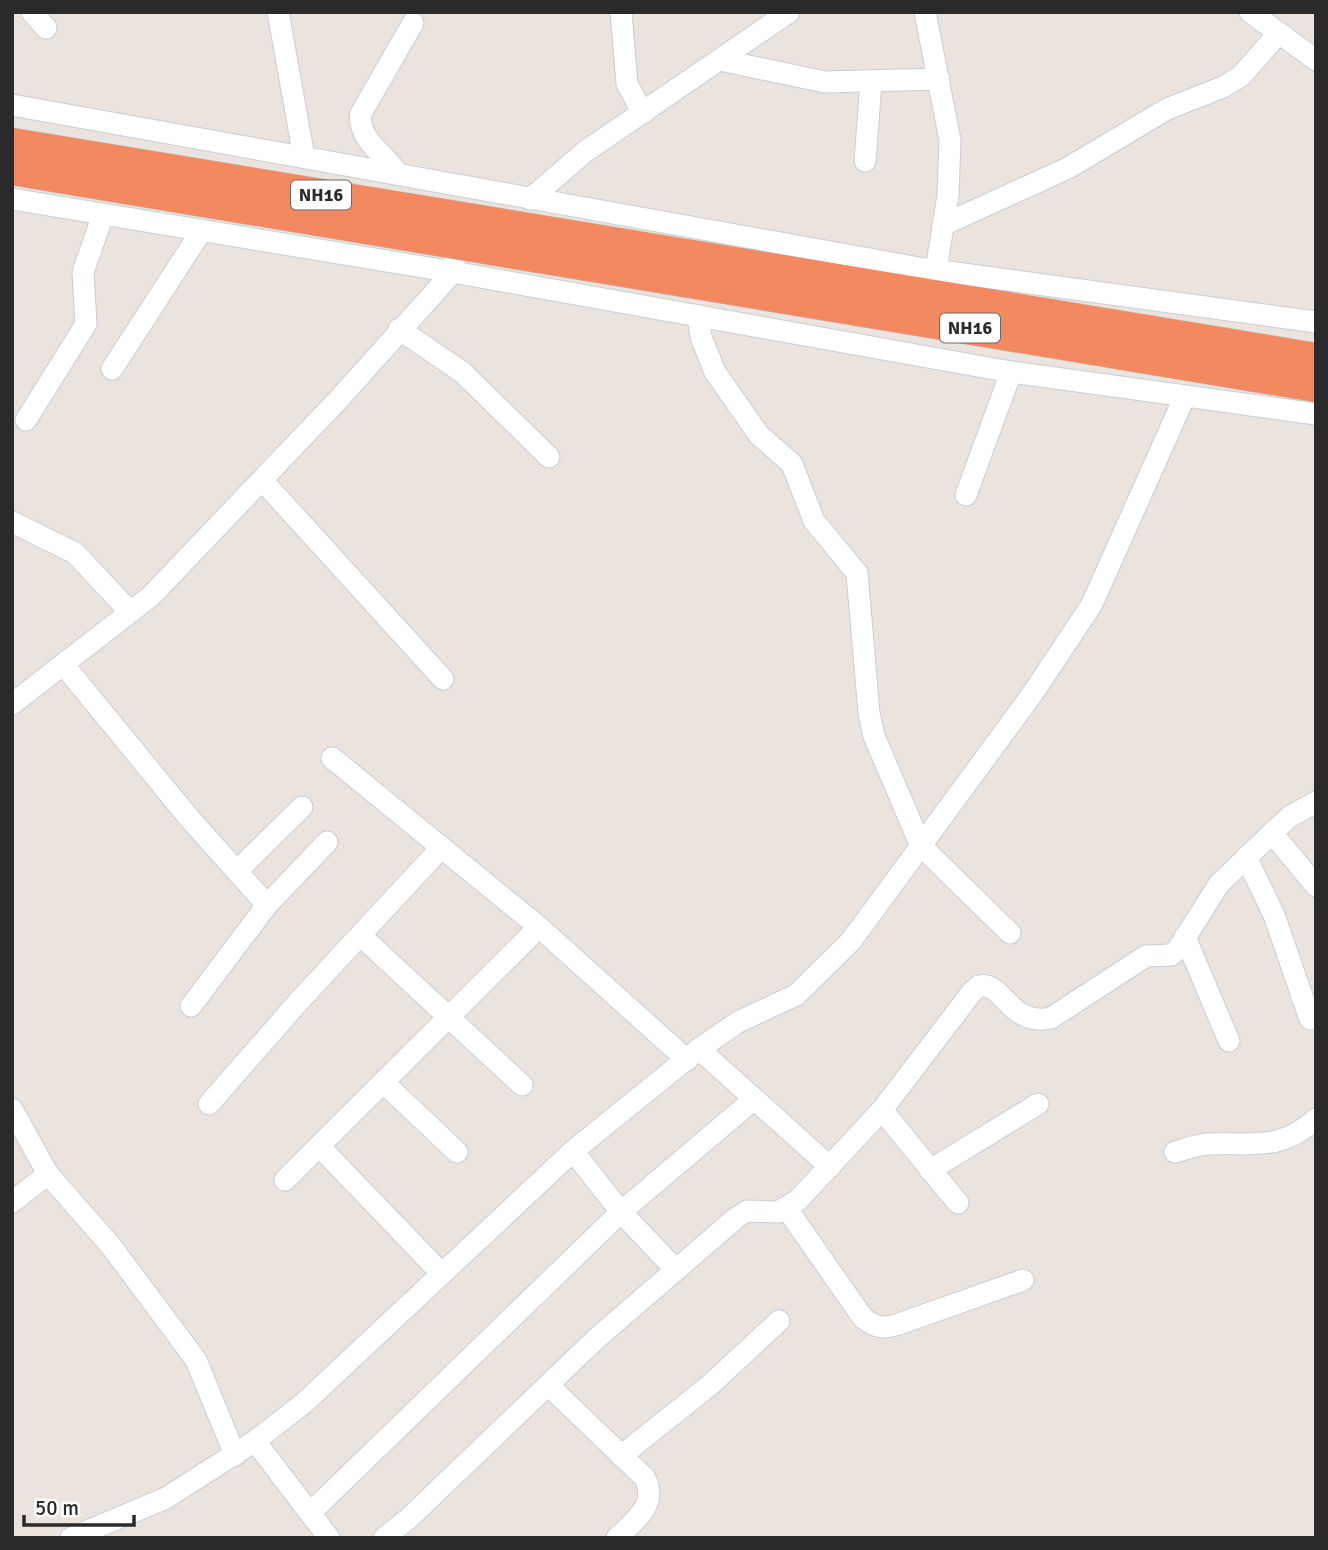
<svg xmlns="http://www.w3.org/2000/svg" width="1328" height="1550" viewBox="0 0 1328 1550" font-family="Signika,sans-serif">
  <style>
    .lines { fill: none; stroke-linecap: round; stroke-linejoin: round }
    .minor-casing { stroke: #c8ced7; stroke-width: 23 }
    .highway-casing { stroke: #c3c3c3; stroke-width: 33 }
    .minor { stroke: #fff; stroke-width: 21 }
    .highway { stroke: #f38960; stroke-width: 32 }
    .highway-bridge-casing { stroke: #c3c3c3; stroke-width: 33; stroke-linecap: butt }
    .highway-bridge { stroke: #f38960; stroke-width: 32 }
    .labels { text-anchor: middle; stroke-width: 7; stroke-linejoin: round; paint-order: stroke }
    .shield { fill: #fff; stroke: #6a6a6a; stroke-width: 2 }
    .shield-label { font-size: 18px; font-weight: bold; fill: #2a2a2a }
  </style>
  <rect width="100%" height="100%" fill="#ebe3dd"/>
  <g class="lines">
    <defs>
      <g id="minor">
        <path d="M32,12L46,28"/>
        <path d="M278,12L304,157"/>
        <path d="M621,12L627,84L643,113"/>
        <path d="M925,12L950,140L948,195L936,270"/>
        <path d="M1250,12L1316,60"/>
        <path d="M720,60L825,82L939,79"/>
        <path d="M12,105L919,268L1316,322"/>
        <path d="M865,161L871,82"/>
        <path d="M398,174C384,152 361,144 360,115L413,23"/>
        <path d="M12,199L453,272L1011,372L1316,414"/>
        <path d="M530,199L586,151L789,12"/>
        <path d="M943,225L1068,168L1167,109L1223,87L1241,76L1278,34"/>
        <path d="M698,316L701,337L715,372L759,435L792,464L814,521L857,573L869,713L874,736L921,846L1010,933"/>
        <path d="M399,329L462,372L549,457"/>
        <path d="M112,369L202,230"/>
        <path d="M26,420L86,324L83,272L103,215"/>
        <path d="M262,480L443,679"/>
        <path d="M966,495L1011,372"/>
        <path d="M12,522L75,553L130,612"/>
        <path d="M63,664L190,819L267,905"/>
        <path d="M12,704L151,596L338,400L453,272L454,263"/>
        <path d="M332,758L539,927L687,1060"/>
        <path d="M1272,833L1316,886"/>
        <path d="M1246,857L1274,915L1310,1019"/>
        <path d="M237,871L302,807"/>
        <path d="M361,936L522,1085"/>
        <path d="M1185,937L1229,1041"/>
        <path d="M191,1006L267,905L327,842"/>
        <path d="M699,1049L830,1167"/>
        <path d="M383,1082L457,1152"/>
        <path d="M209,1104L300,1000L441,848"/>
        <path d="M12,1109L48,1174L111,1246L196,1360L235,1455"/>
        <path d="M882,1110L958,1203"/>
        <path d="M319,1146L442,1274"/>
        <path d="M573,1151L621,1212L675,1269"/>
        <path d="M1175,1152C1185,1149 1196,1145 1207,1144C1250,1142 1280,1152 1316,1119"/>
        <path d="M930,1170L1038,1104"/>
        <path d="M285,1180L539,927"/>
        <path d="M12,1202L48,1174"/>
        <path d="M787,1209L863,1318C875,1327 882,1329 896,1325L1023,1280"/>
        <path d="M548,1385L645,1478C658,1505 635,1520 617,1538"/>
        <path d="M255,1441L329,1538"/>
        <path d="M621,1456L710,1385L779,1321"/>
        <path d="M310,1513L621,1212L753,1100"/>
        <path d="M71,1538L166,1498L255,1441L304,1403L573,1151L699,1049L738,1022L796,995L851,941L1033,693L1092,604L1184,398"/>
        <path d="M384,1538L408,1519L596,1339L736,1218L747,1211L778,1212L798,1200L882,1110L972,992L979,986C1004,981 1009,1027 1051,1018L1146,956L1171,955L1178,949L1219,884L1289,817L1316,802"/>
      </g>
      <g id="highway">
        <path d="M631,246L1316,359"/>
        <path d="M624,271L1316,386"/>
      </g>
    </defs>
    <use href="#minor" class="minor-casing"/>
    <use href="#highway" class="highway-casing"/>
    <use href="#minor" class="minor"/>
    <use href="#highway" class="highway"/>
    <defs>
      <g id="highway-bridge">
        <path d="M12,144L631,246"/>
        <path d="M12,169L624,271"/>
      </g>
    </defs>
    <use href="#highway-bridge" class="highway-bridge-casing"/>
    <use href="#highway-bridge" class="highway-bridge"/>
  </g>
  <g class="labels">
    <g class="shield">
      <rect x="291" y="180.5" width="60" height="29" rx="5"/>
      <rect x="940" y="313.5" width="60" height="29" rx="5"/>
    </g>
    <g class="shield-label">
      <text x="321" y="201">NH16</text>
      <text x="970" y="334">NH16</text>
    </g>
  </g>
  <rect width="1328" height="1550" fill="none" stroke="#2a2a2a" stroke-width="28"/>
  <path d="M24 1515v10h110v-10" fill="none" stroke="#2a2a2a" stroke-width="3.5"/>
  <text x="35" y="1515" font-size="21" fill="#2a2a2a" stroke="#ffffff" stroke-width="5" paint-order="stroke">50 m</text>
</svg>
